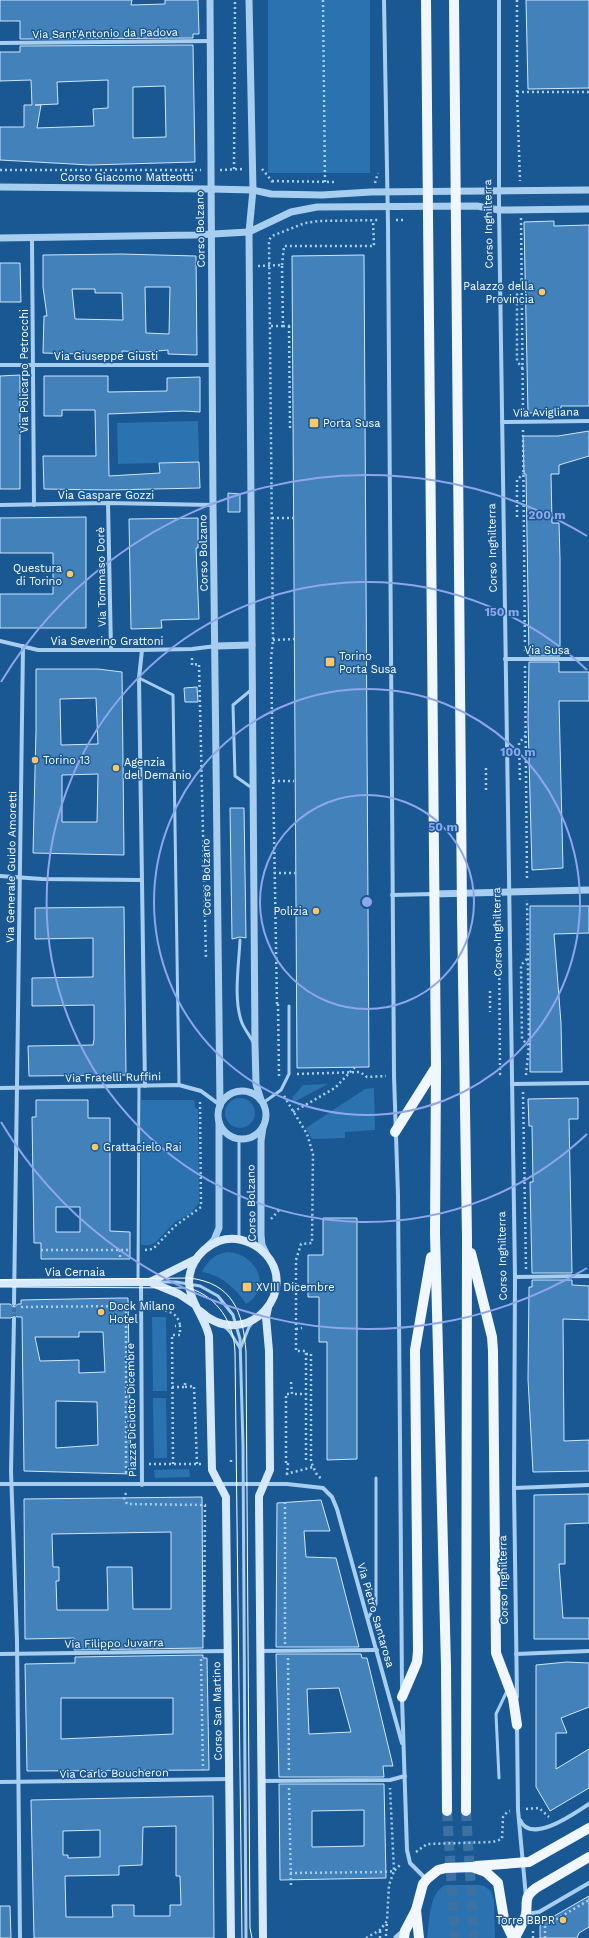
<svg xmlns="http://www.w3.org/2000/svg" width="589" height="1938" viewBox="0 0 589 1938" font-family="'Work Sans',sans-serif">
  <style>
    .green { fill: #2b72b0 }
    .building { fill: #4281b9; stroke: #cfe6fb; fill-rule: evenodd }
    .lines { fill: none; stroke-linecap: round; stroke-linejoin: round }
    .minor-tunnel { stroke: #3c71a2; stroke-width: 4; stroke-dasharray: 4 2; stroke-linecap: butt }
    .primary-tunnel { stroke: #3c71a2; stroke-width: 10; stroke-dasharray: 10 5; stroke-linecap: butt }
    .path { stroke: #a8ceef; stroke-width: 2.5; stroke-dasharray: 2 3; stroke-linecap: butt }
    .service { stroke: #a8ceef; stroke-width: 3 }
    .minor { stroke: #a8ceef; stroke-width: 4 }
    .tertiary { stroke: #a8ceef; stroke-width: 7 }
    .secondary { stroke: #d6e9fb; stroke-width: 8 }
    .primary { stroke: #f0f7ff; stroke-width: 10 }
    .tram { stroke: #fff; stroke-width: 1 }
    .ring { fill: none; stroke: #8ea6ec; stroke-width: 2 }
    .poi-dot { fill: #ffc666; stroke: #195892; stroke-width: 1.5 }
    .labels { text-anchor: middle; stroke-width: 3; stroke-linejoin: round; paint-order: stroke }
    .street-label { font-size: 11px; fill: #fff; stroke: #195892 }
    .poi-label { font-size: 11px; fill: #fff; stroke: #195892; text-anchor: start }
    .centre { fill: #8ea6ec; stroke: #195892; stroke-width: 2 }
    .ring-label { font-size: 12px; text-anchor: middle; font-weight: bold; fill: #8ea6ec; stroke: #195892; stroke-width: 3; stroke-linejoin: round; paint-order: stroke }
  </style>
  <rect width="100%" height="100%" fill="#195892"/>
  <g class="green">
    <rect x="268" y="0" width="102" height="173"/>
    <path d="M198,421L199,462L118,464L117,423Z"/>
    <path d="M328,1084L294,1102L292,1098L303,1085Z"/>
    <path d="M374,1088L375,1130L345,1132V1138L312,1139L306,1128L365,1089Z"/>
    <circle cx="240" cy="1113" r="15"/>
    <path d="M141,1100H194L195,1108L198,1109L199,1203L191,1213L175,1222L155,1243L149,1245H141Z"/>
    <path d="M228,1252C257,1254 273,1288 246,1304C236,1288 221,1275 202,1272C207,1261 216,1253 228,1252Z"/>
    <path d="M152,1317H166L167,1391H153Z"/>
    <path d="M153,1398H166L167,1458H154Z"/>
    <path d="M189,1469L190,1477L155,1478L154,1470Z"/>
    <path d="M445,1885H479L484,1886L491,1891L494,1901L495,1938H427C430,1921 428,1894 445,1885Z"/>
  </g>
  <g class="building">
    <path d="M0,0H132L131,5L165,4V0H198L199,34H193V38L20,39V21H0Z"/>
    <path d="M526,0H589V88L528,89Z"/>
    <path d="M193,45L195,162L90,165L0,160V127H24V105H32L31,80L0,81V52H20V46ZM108,80V108L93,109L94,126L37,128L41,105H35L58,104L57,82ZM165,86L166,137L133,138V87Z"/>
    <path d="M554,221V226L589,225V406H561V408L551,409L552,412L528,413L524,222Z"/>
    <path d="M121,254L196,256L197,355L168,354V350L146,352L122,351V355L43,353L44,316H47L43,287V255ZM145,287H170L169,334L146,333ZM72,289H95V293H122L123,320L75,319Z"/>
    <path d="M364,255L369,1067L297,1068L292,256Z"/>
    <path d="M0,263H20L21,302H0Z"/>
    <path d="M20,375V489H0V376Z"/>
    <path d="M44,376H108V392L167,391V378L200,377V412L183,411L108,414L109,476L160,473L159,463L199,462L200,488L109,490L44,489L43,456H96L95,410H62V416H44Z"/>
    <path d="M589,431V456L559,465V474H551L552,523H559L560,559V656H529L526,474H524L523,436H558Z"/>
    <path d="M228,493L240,494V512H228Z"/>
    <path d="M86,517V628H0V594H53V553H0V518Z"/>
    <path d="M198,518V548H196L199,619L161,620L162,628L131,629L129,519Z"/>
    <path d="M529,662H559V672H589V701H559L563,868L532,870L528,720Z"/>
    <path d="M36,669H98L122,672L124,855L33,853L36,730ZM96,698L98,744L61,745L60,699ZM98,774L97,822H62V775Z"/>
    <path d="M197,687L198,702H185L184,688Z"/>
    <path d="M230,808H244L246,938L240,937L232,939Z"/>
    <path d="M530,906H589V933L554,934L561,1023L562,1072H530Z"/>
    <path d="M124,907L126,1075L29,1076L28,1046L93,1045L94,1039V1005L32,1006V978L93,977V938L35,939V908Z"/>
    <path d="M578,1098V1119H569L572,1273H532L530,1182H533L532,1126H529L528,1099Z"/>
    <path d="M36,1100H88V1118H110V1231L130,1232V1259H41V1243H34L32,1117H36ZM56,1207H80V1232H56Z"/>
    <path d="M323,1218H357V1459L327,1460V1342H319V1297H308V1255H323Z"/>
    <path d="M532,1280H572V1285L589,1286V1320L563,1319L564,1441L589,1440V1471L533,1472L528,1379L529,1287H532Z"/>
    <path d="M122,1298H128L131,1474L24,1471L22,1317H17L14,1315L11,1318H0V1304H10L14,1307L18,1304H21V1300ZM79,1332H103L105,1372L79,1373V1360L40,1361L35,1337H79ZM56,1401L97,1402L98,1445L56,1448Z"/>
    <path d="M589,1494V1523L565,1524V1564H559L563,1618H589V1639H534V1495Z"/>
    <path d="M202,1497L203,1648L74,1650V1638L25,1639L24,1499ZM171,1532V1609H133L132,1567H107L108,1610H57L56,1581H59V1567H53L52,1534Z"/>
    <path d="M321,1500L330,1531H304L306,1557L336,1558L359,1647H276L277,1503Z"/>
    <path d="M276,1654H361L362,1658H367L393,1766H383L384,1777H279ZM339,1688L351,1732L309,1734L307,1689Z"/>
    <path d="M203,1655V1658H207L209,1770L27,1771L25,1664L75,1663V1657ZM61,1698H173V1734L61,1739Z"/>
    <path d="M567,1662L589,1663V1707L561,1718L567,1733H556V1769L589,1749V1788L550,1811L536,1787V1665Z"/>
    <path d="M279,1784H384L386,1878L280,1880ZM364,1810V1846L312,1847V1811Z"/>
    <path d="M213,1796L214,1938H34L31,1800ZM176,1826V1876H180L181,1905H170V1916H134V1905H112L113,1917H66L65,1876L119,1875V1866L142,1865L143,1827ZM100,1830V1857L68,1858V1855H63V1831Z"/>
    <path d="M589,1896V1927L579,1933L577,1938H540V1926L542,1923Z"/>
    <path d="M0,1906H10L11,1938H0Z"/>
  </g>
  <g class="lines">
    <path class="minor-tunnel" d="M14,1318V1304"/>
    <g class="primary-tunnel">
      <path d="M447,1811L455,1938"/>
      <path d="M466,1811L474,1938"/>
    </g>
    <g class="path">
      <path d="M323,0L325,185"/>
      <path d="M517,0V92L520,181"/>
      <path d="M517,92H589"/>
      <path d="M234,169L235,0"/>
      <path d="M262,169L272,181V184"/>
      <path d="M0,170H201"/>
      <path d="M220,170L243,169"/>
      <path d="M272,181L336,182"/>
      <path d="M375,183L378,173"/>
      <path d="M521,218L523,413"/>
      <path d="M396,220H403"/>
      <path d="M282,265L284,246H374L373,221"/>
      <path d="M258,266L282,265L283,326H292"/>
      <path d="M522,280L517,288V361L523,369"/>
      <path d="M271,326H283"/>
      <path d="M289,326L290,428"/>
      <path d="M523,430L525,651"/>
      <path d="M517,517V480L523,474"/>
      <path d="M272,518H294"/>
      <path d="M273,640L294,639"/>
      <path d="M192,658V665L199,664L206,959"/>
      <path d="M525,666L527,881"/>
      <path d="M486,768V790"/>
      <path d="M520,780L519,743L526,735"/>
      <path d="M273,781H294"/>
      <path d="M274,873H295"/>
      <path d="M499,923L500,1074L503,1073"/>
      <path d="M527,959L521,965L522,1039L528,1045"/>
      <path d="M490,991V1012"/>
      <path d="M277,1004L271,659L273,640L269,240L272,236L305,223L319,221L380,220"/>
      <path d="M278,1004L279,1076"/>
      <path d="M297,1074L360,1072L367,1077L386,1076"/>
      <path d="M526,1075L529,1045L527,900"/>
      <path d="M523,1092L526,1269"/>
      <path d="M284,1096L307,1134L313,1154L312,1243L301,1244L296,1260V1351H306V1462"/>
      <path d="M293,1112L335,1088L355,1067"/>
      <path d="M271,1219L280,1209"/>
      <path d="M41,1250H130"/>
      <path d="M120,1250V1259"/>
      <path d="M145,1250L153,1249L175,1226L201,1207L200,1100"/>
      <path d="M21,1307L126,1306V1476"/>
      <path d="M150,1310C163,1309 178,1310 180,1326"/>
      <path d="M296,1329L302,1328"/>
      <path d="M306,1354H311V1462L317,1475L322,1479"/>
      <path d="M291,1382L292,1394H306"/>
      <path d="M172,1387H185V1381"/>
      <path d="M185,1387L194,1386L197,1464"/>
      <path d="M231,1460V1464"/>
      <path d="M286,1463V1394H292"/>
      <path d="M149,1464H201"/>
      <path d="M173,1464L172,1335H180V1326H175"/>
      <path d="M286,1474L313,1467"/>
      <path d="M287,1475L288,1463"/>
      <path d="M126,1493L124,1498L127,1504L205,1505L204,1640"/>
      <path d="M285,1644V1501"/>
      <path d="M288,1658L289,1773"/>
      <path d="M201,1659L203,1770"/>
      <path d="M289,1788L291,1886"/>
      <path d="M526,1809L539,1808L549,1817"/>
      <path d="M416,1852L427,1844L493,1842L502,1839L503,1817L507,1812L510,1811"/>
      <path d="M290,1873L385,1872L394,1871L401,1864"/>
      <path d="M386,1936L387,1921"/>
      <path d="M366,1938L380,1930L387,1921L389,1885L394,1871L390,1788"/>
      <path d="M380,1938V1930"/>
      <path d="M533,1938V1930"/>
      <path d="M545,1938V1926L589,1900"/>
    </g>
    <g class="service">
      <path d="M139,678L173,695L179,1085"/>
      <path d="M251,690L233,705L235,776L252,788"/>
      <path d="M240,940C239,964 233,1000 242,1023C245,1030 250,1036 253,1042"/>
      <path d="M263,1103L281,1090L289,1074V1006"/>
      <path d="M239,1239V1139"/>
      <path d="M138,1281L139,1086"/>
      <path d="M157,1282H176L200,1286L218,1296L233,1315L240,1339L243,1445L246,1938"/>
      <path d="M223,1325L230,1332L240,1348"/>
      <path d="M241,1347L249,1327L253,1322"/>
      <path d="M368,1618L376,1604V1478"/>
      <path d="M499,1778L496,1714L507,1691"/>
    </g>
    <g class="minor">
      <path d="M384,0L388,225L394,1076L398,1195L402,1687"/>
      <path d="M499,0V210L515,1277L514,1488L517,1697"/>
      <path d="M0,43L211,41"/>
      <path d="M32,238L34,505"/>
      <path d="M0,365H212"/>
      <path d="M502,422L589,421"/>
      <path d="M108,503L111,650"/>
      <path d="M0,505L108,503L213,505"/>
      <path d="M0,641L38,650H142L192,649L216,646"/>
      <path d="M142,650L139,678L145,1086"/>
      <path d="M505,659H589"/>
      <path d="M0,876L42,879L142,880"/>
      <path d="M392,895L433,894"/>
      <path d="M512,1084L589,1083"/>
      <path d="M0,1088L179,1085L201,1091L220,1105"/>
      <path d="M515,1277L589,1276"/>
      <path d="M141,1283L142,1485"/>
      <path d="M14,1304L23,646"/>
      <path d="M14,1318L11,1471L17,1640L20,1938"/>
      <path d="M0,1484H287L323,1488L332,1497L337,1509L402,1743"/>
      <path d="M514,1488L589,1485"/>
      <path d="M260,1651L377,1650"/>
      <path d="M0,1654L227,1651"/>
      <path d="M516,1654L589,1651"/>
      <path d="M402,1698L407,1850L410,1863L426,1879"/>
      <path d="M517,1726L518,1810L526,1897"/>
      <path d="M261,1781L390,1780L405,1776"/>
      <path d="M0,1782L229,1779"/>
      <path d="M520,1820C531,1845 575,1813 589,1804"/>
      <path d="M527,1914L539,1912L589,1883"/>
    </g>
    <g class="tertiary">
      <path d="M210,0L213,505L220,1106"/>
      <path d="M249,0L253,190L249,232L255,1045L256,1084L261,1100"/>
      <path d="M0,187L211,189L253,190L271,194L322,195L371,192L589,190"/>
      <path d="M0,238L195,235L249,232L291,212L317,207L477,206L499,210L589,209"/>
      <path d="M216,646L252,645"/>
      <path d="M434,894L589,890"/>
      <circle cx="242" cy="1115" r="24"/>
      <path d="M263,1127L261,1141V1235L262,1245L266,1253"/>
      <path d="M208,1246L214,1240L219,1228V1122"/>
      <path d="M397,1938L405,1931"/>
    </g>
    <g class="secondary">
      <path d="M150,1282L179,1294L194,1304"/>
      <path d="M0,1283L150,1282L196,1259"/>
      <path d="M200,1311C247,1355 306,1286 260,1249C249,1240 233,1236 219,1241C196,1250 183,1274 192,1297C197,1311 205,1320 209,1336L212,1470L226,1497V1504L231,1938"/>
      <path d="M263,1938L259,1503V1496L270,1470L269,1351L266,1317L268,1308"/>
    </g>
    <g class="primary">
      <path d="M426,0L436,1067L435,1233L446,1666L447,1811"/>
      <path d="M454,0L462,912L467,1238L466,1811"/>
      <path d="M395,1132L436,1067"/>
      <path d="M471,1253L492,1337L493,1351L496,1653L513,1698L517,1725"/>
      <path d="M402,1697L417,1662L418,1651L415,1350L431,1257"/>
      <path d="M476,1866L529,1862L589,1828"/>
      <path d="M416,1910L419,1938"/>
      <path d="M404,1938L405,1931L416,1910L423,1884L427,1879L438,1870L446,1868L472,1867L486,1872L498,1883L504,1919L513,1938"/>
      <path d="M515,1938C518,1931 524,1922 526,1914C528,1901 523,1898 536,1888L589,1857"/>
    </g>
    <g class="tram">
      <path d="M0,1280L189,1278C233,1283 243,1312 246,1352L250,1928L252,1938"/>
      <path d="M0,1287L189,1288C218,1297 234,1323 235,1352L242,1938"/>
    </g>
  </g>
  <g class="ring">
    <circle cx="367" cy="902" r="107"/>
    <circle cx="367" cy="902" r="213"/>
    <path d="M587 1134A320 320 0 1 1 587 670"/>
    <path d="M587 1268A427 427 0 0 1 1 1122M1 682A427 427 0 0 1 587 536"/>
  </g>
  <g class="poi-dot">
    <circle cx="542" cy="292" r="4"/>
    <rect x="309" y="418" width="10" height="10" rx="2"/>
    <circle cx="70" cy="574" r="4"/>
    <rect x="325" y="657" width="10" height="10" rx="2"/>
    <circle cx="35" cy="760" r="4"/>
    <circle cx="116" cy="768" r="4"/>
    <circle cx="316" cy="911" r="4"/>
    <circle cx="95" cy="1147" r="4"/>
    <rect x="242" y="1282" width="10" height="10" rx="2"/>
    <circle cx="101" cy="1312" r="4"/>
    <circle cx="563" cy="1920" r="4"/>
  </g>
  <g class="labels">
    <g class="street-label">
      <text transform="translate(105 33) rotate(-1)" y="4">Via Sant'Antonio da Padova</text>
      <text x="127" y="181">Corso Giacomo Matteotti</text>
      <text transform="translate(488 224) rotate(-91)" y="4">Corso Inghilterra</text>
      <text transform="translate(200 229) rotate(-91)" y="4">Corso Bolzano</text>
      <text x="106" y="360">Via Giuseppe Giusti</text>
      <text transform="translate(24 371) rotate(-90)" y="4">Via Policarpo Petrocchi</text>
      <text transform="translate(546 412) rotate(-1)" y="4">Via Avigliana</text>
      <text x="106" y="499">Via Gaspare Gozzi</text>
      <text transform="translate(492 548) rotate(-91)" y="4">Corso Inghilterra</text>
      <text transform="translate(203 553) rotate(-91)" y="4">Corso Bolzano</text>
      <text transform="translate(101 577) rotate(-91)" y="4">Via Tommaso Dorè</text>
      <text x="107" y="645">Via Severino Grattoni</text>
      <text x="547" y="654">Via Susa</text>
      <text transform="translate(11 867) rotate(-89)" y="4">Via Generale Guido Amoretti</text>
      <text transform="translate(206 877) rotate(-91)" y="4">Corso Bolzano</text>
      <text transform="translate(497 932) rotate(-91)" y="4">Corso Inghilterra</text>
      <text transform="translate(113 1077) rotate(-1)" y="4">Via Fratelli Ruffini</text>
      <text transform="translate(251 1203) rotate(-91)" y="4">Corso Bolzano</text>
      <text transform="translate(502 1256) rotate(-91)" y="4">Corso Inghilterra</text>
      <text x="75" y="1276">Via Cernaia</text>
      <text transform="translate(131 1410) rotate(-91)" y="4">Piazza Diciotto Dicembre</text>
      <text transform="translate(503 1580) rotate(-91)" y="4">Corso Inghilterra</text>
      <text transform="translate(376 1615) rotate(74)" y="4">Via Pietro Santarosa</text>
      <text transform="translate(114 1643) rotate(-1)" y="4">Via Filippo Juvarra</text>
      <text transform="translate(217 1711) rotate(-91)" y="4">Corso San Martino</text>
      <text transform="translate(114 1773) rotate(-1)" y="4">Via Carlo Boucheron</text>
    </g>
    <g class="poi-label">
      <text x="534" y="290" text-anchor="end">Palazzo della<tspan x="534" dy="13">Provincia</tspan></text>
      <text x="323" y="427">Porta Susa</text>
      <text x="62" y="572" text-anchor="end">Questura<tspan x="62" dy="13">di Torino</tspan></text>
      <text x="339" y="660">Torino<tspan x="339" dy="13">Porta Susa</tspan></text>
      <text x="43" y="764">Torino 13</text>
      <text x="124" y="766">Agenzia<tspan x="124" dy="13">del Demanio</tspan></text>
      <text x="308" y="915" text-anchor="end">Polizia</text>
      <text x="103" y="1151">Grattacielo Rai</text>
      <text x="256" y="1291">XVIII Dicembre</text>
      <text x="109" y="1310">Dock Milano<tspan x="109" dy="13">Hotel</tspan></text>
      <text x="555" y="1924" text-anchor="end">Torre BBPR</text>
    </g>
  </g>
  <circle cx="367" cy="902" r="6" class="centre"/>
  <g class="ring-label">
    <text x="547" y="519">200 m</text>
    <text x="502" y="616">150 m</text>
    <text x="518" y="756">100 m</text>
    <text x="443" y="831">50 m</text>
  </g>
</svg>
